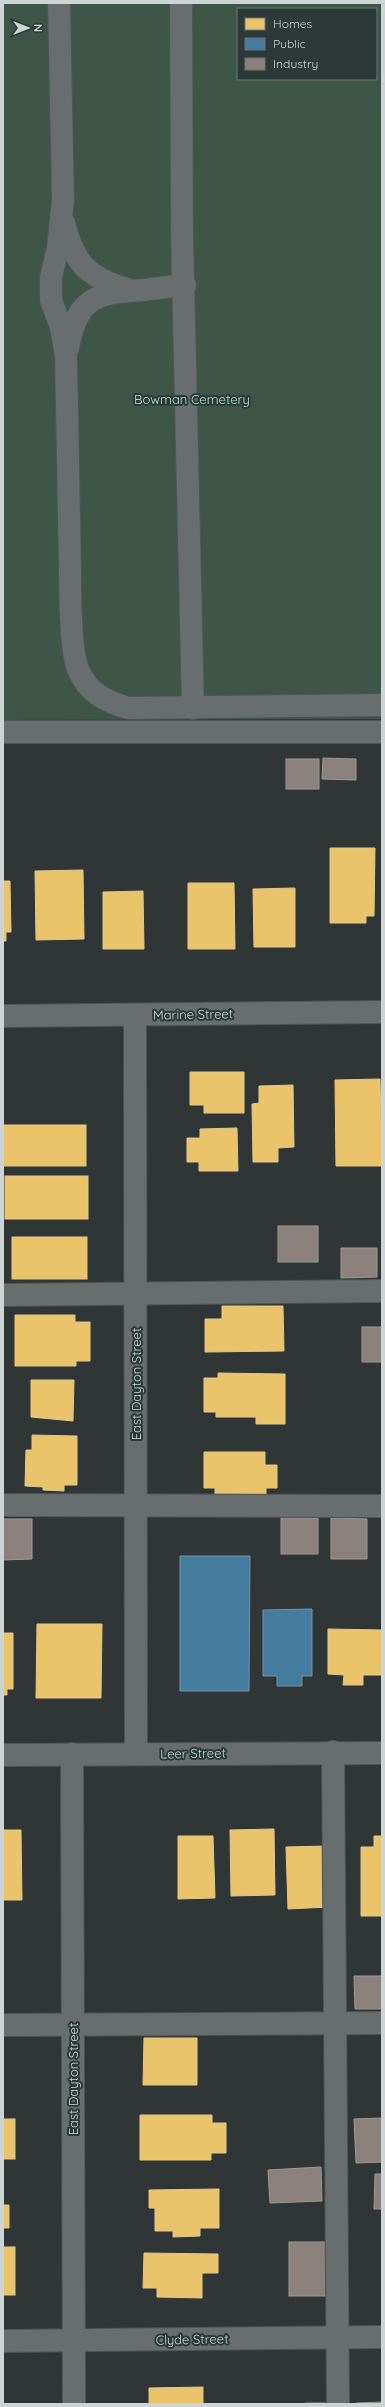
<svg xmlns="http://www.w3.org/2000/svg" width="385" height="2407" viewBox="0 0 385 2407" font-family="Quicksand,sans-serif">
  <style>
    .green { fill: #3d5647; fill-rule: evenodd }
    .homes { fill: #e9c46a; stroke: #e0c98a }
    .public { fill: #457b9d; stroke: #6e96ae }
    .industry { fill: #8a817c; stroke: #9e9a96 }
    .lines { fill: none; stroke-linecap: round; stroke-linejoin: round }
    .minor-casing { stroke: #4f5555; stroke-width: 24 }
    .minor { stroke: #686d6d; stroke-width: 22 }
    .labels { text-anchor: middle; stroke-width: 4; stroke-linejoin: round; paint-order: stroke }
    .park-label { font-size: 13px; fill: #9cecbd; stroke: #2d3939 }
    .street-label { font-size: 13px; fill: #ccd4d4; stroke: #2d3939 }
  </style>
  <rect width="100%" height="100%" fill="#303636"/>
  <path class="green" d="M3,3H382V719L3,720ZM238,9H376V79H238Z"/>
  <g class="homes">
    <path d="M330,848H375L374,916H366V923H330Z"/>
    <path d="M83,870L84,939L36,940L35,871Z"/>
    <path d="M3,881H10L11,932H6V941H3Z"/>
    <path d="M188,883H234L235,949H188Z"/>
    <path d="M295,888V947H254L253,889Z"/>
    <path d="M143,891L144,949H103V892Z"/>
    <path d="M190,1072H244V1113H204V1105H190Z"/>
    <path d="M380,1079L382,1166H336L335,1080Z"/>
    <path d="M293,1085L294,1147L278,1148V1162H253L252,1104L259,1103V1086Z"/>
    <rect x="3" y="1125" width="83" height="41"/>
    <path d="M237,1128L238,1171H199V1162H187V1138H200V1129Z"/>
    <rect x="5" y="1176" width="83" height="43"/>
    <rect x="12" y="1237" width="75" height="42"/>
    <path d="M222,1306H283L284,1351L205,1352V1319H222Z"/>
    <path d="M15,1315H75V1322H90V1361H76V1366H15Z"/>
    <path d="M218,1373L285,1374V1424H256V1417H216V1412H204V1378H218Z"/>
    <path d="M31,1380H74L73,1421L31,1417Z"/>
    <path d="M32,1435L77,1436V1485H64V1491L43,1490V1487L25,1486L26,1450H32Z"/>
    <path d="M204,1452H265V1465H277V1488H266V1495L215,1496V1488H204Z"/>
    <path d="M37,1624H102L101,1698H36Z"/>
    <path d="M328,1629L382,1630V1675H363V1685H343L344,1675L328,1674Z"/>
    <path d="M3,1633H13V1689H7V1695H3Z"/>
    <path d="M274,1829L275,1895L231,1896L230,1830Z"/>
    <path d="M3,1830H21L22,1900H3Z"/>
    <path d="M178,1836H213L215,1898L178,1899Z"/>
    <path d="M374,1836H382V1916H361V1847H374Z"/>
    <path d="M326,1846L329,1907L288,1909L286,1847Z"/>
    <path d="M144,2038H197V2085H143Z"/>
    <path d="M140,2115H212V2123H226V2153H211V2160H140Z"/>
    <rect x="3" y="2119" width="12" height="40"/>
    <path d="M219,2189V2228H200V2236L173,2237V2231H155V2208H149V2190Z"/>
    <path d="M3,2194V2205H9V2228H3Z"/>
    <rect x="3" y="2247" width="12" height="48"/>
    <path d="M144,2253L218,2254V2273H202V2298L157,2297V2288H143Z"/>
    <path d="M203,2387V2404H149V2388Z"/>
  </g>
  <g class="public">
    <path d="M180,1556H250L249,1691H180Z"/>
    <path d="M312,1609V1676H302V1686H277V1676H263V1610Z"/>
  </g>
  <g class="industry">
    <path d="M323,758L356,759V780L322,779Z"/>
    <rect x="286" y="759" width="33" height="30"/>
    <rect x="278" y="1226" width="40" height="36"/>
    <path d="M341,1248H377V1277L341,1278Z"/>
    <rect x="362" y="1327" width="20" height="35"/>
    <rect x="281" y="1518" width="37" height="36"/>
    <path d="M331,1518L367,1519V1559H331Z"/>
    <path d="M3,1519H32V1559L3,1560Z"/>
    <path d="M354,1976H382V2009H355Z"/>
    <path d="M382,2118V2162L356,2163L354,2119Z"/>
    <path d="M321,2167L322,2201L270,2203L268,2170Z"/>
    <path d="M375,2174H382V2209H374Z"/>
    <rect x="289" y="2242" width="44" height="54"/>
    <path d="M382,2402V2404H356V2403Z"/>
    <rect x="306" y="2403" width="27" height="1"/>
  </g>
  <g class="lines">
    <defs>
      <g id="minor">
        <path d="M59,3L63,200L58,248L51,277V300L61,327L66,356C68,427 69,498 70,569C70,592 70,649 78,669C88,693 105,701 128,708L382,705"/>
        <path d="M181,3L182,234L193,708"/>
        <path d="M64,223C74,263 87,277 127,289"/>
        <path d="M68,348C77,298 95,293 142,290C156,289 170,286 185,285"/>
        <path d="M3,732H382"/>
        <path d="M135,1015L136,1754"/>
        <path d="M3,1016L382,1012"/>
        <path d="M3,1295L382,1291"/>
        <path d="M3,1505L382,1506"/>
        <path d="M333,1752L338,2404"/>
        <path d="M72,1754L74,2404"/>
        <path d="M3,1755L382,1753"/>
        <path d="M3,2025L382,2023"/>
        <path d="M3,2341L382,2337"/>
      </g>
    </defs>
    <use href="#minor" class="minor-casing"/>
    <use href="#minor" class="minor"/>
  </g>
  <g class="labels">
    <g class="park-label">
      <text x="192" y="404">Bowman Cemetery</text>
    </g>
    <g class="street-label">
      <text transform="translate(193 1014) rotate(-1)" y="5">Marine Street</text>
      <text transform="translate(136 1384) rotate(-90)" y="5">East Dayton Street</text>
      <text transform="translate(193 1753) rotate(-1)" y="5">Leer Street</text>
      <text transform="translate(73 2079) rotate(-90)" y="5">East Dayton Street</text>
      <text transform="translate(192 2339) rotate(-1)" y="5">Clyde Street</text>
    </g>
  </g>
  <rect width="385" height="2407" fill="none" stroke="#ccd4d4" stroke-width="8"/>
  <rect x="237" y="8" width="140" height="72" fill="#2d3939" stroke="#6d7777"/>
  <rect x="245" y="18" width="20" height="12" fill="#e9c46a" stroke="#6d7777"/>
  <text x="273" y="28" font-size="12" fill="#ccd4d4">Homes</text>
  <rect x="245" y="38" width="20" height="12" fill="#457b9d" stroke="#6d7777"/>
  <text x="273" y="48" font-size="12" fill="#ccd4d4">Public</text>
  <rect x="245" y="58" width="20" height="12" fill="#8a817c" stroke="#6d7777"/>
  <text x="273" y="68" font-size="12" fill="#ccd4d4">Industry</text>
  <g transform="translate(28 28) rotate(90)" stroke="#2d3939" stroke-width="3" paint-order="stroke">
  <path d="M0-3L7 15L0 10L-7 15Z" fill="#ccd4d4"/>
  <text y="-6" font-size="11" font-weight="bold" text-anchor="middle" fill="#ccd4d4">N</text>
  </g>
</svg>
